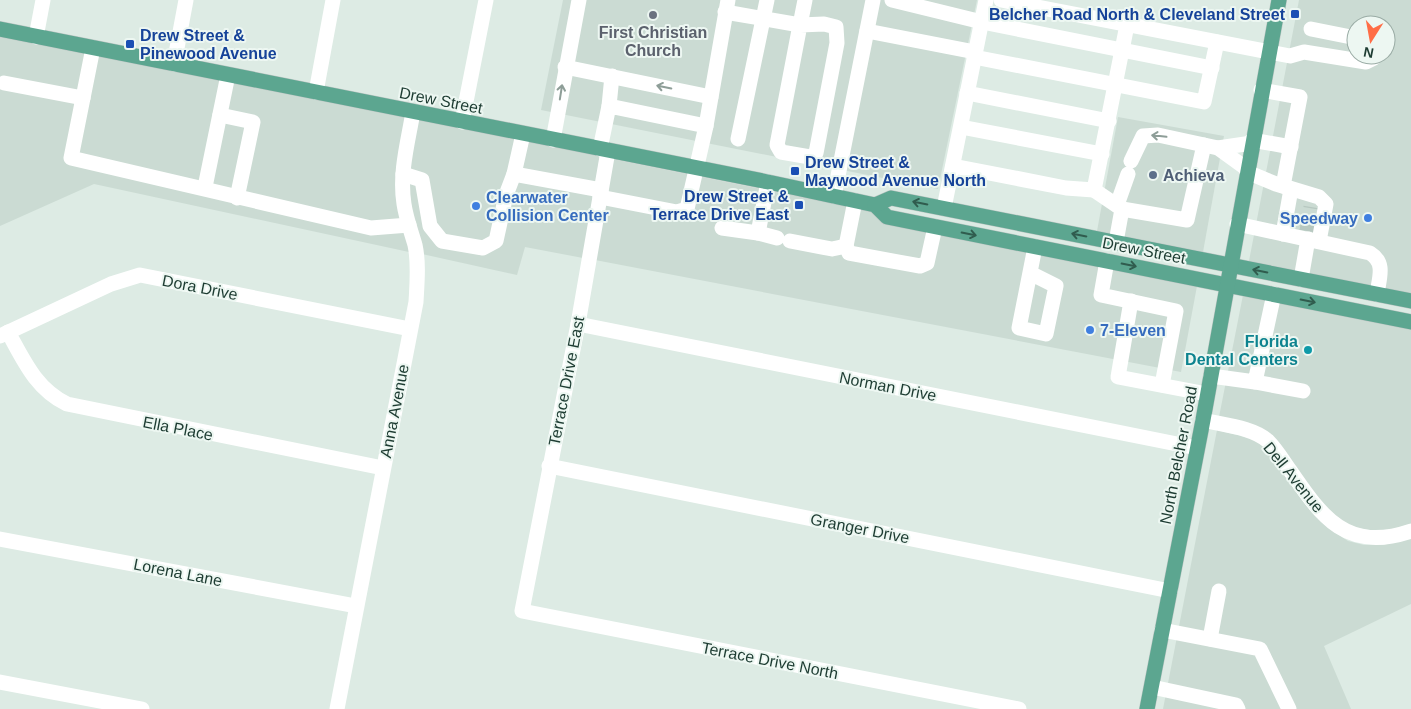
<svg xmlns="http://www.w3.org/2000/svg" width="1411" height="709" viewBox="0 0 1411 709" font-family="Helvetica,sans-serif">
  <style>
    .built { fill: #cbdbd3; fill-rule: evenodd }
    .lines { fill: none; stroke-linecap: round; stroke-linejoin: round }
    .minor-tunnel { stroke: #b7c8c0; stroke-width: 15; stroke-dasharray: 15 8; stroke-linecap: butt }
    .major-casing { stroke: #c0c8c6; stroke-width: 16 }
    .minor { stroke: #fff; stroke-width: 15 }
    .major { stroke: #5ca690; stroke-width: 15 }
    .oneway { stroke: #8e9e98 }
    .oneway2 { stroke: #305c4e }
    .transit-dot { fill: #1a4fb4; stroke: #edf7f2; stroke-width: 2 }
    .worship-dot { fill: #6b7280; stroke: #edf7f2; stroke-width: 2 }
    .service-dot { fill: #5c6f8a; stroke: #edf7f2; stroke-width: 2 }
    .shop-dot { fill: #3f7fe0; stroke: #edf7f2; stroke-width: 2 }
    .culture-dot { fill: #0f9aa8; stroke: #edf7f2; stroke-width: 2 }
    .labels { text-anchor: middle; stroke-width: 4; stroke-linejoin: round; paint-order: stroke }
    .transit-label { font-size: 16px; font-weight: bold; fill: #164399; stroke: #edf7f2; text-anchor: end }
    .worship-label { font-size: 16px; font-weight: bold; fill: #5b616d; stroke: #edf7f2 }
    .street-label { font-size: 16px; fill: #1d3c32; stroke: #edf7f2 }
    .service-label { font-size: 16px; font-weight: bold; fill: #4e5e75; stroke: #edf7f2; text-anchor: start }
    .shop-label { font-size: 16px; font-weight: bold; fill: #366cbe; stroke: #edf7f2; text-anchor: start }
    .culture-label { font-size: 16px; font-weight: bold; fill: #0d838f; stroke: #edf7f2; text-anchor: end }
  </style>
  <rect width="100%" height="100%" fill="#ddebe4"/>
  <g class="built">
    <path d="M563,0H977L938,189L541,110Z"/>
    <path d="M1299,0H1411V294L1249,261ZM1356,25H1386V55H1356Z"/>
    <path d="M0,37L406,117L409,252L94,184L0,226Z"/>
    <path d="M1118,117L1224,136L1203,252L1097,231Z"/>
    <path d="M418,120L600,156L583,258L525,247L517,275L422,254L410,202V164Z"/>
    <path d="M612,159L871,211L885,224L1197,286L1181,372L595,260Z"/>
    <path d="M1243,295L1411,329V524L1382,532L1352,527L1336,518L1320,502L1283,449L1219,417Z"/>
    <path d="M1217,430L1253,439L1263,446L1312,513L1330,529L1348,541L1364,545H1383L1411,538V604L1324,646L1351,709H1163Z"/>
  </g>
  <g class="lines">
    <path class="minor-tunnel" d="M1307,231L1311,207"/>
    <defs>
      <g id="major">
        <path d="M0,29L768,182L875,205L887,217L1411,322"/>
        <path d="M875,205L891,198L1411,301"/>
        <path d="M1147,709L1203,420L1279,0"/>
      </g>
    </defs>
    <use href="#major" class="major-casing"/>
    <g class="minor">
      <path d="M892,0L982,22L1212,68"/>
      <path d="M1001,0L1290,56L1304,52L1366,62L1374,58L1375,55"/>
      <path d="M725,12L800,25L805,0"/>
      <path d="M824,24L836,27L837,43L816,153L810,157L781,152L777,145L800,25Z"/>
      <path d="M1311,29L1356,38"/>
      <path d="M867,31L975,52"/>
      <path d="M36,37L43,0"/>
      <path d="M93,48L71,158L371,228L409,225"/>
      <path d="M974,57L1204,102L1217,42"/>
      <path d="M174,64L186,0"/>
      <path d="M565,67L711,97"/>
      <path d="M4,83L83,98"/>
      <path d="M1261,90L1300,97L1283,186"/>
      <path d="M316,92L333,0"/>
      <path d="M967,93L1109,121"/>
      <path d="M609,106L612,76"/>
      <path d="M220,115L253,122L237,198"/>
      <path d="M462,122L486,0"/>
      <path d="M961,127L1102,154"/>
      <path d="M738,139L767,0"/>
      <path d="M553,140L579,0"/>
      <path d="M1252,140L1291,147"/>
      <path d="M1218,148L1252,143"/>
      <path d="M600,149L609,106L706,126"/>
      <path d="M608,151L578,324L522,611L1019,709"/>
      <path d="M1131,161L1143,136L1158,135L1218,148L1247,169"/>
      <path d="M953,166L1066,188L1094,190L1127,25"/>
      <path d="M1247,172L1276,184L1319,197L1326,204L1319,241"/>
      <path d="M403,174L422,180L430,226L442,241L483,248L496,241L506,195L514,174L601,190"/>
      <path d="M514,174L523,134"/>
      <path d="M205,187L228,75"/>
      <path d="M1094,190L1122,209L1116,242"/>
      <path d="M834,196L873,0"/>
      <path d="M600,197L677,212L687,209L706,126L728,0"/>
      <path d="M855,201L846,246L849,253L920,266L927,263L935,227"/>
      <path d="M1117,205L1128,174"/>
      <path d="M944,208L986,0"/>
      <path d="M1122,209L1187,220L1204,145"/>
      <path d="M1237,224L1370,253C1386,263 1379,278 1377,294"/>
      <path d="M722,228L758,233L768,182"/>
      <path d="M758,233L777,238"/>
      <path d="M1283,234L1291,189"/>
      <path d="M790,241L832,249L846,246"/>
      <path d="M1107,261L1101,295L1176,311L1162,385"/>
      <path d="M1030,273L1056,286L1046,334L1019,328L1035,247"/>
      <path d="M1301,279L1308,239"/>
      <path d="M1131,301L1118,377L1207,394"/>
      <path d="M578,324L1197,448"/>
      <path d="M8,332C24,361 36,389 67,404L383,468"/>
      <path d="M0,336L111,284L140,275L410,329"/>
      <path d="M1211,376L1255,382L1274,294"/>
      <path d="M1255,382L1303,391"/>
      <path d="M1203,420C1223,425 1252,427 1268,441C1276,449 1282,459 1289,469C1322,517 1346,553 1411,531"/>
      <path d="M549,466L1170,591"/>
      <path d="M0,539L356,606"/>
      <path d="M1162,630L1260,649L1289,709"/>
      <path d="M1210,639L1219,591"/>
      <path d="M0,682L142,709"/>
      <path d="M1152,687L1236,705L1238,709"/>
      <path d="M337,709L416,302C417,283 419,263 415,245C411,231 406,218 404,204C399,173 408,142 413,112"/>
    </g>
    <use href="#major" class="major"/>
  </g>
  <defs><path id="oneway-shaft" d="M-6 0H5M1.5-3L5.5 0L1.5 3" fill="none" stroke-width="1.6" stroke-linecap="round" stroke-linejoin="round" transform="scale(1.25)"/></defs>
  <g class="oneway">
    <use href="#oneway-shaft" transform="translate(664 87) rotate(-168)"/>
    <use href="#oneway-shaft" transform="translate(561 92) rotate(-81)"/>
    <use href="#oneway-shaft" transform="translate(1159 136) rotate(-174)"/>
  </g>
  <g class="oneway2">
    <use href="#oneway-shaft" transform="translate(920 203) rotate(-169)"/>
    <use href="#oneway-shaft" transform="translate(969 234) rotate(11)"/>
    <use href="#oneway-shaft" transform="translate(1079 235) rotate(-169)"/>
    <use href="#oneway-shaft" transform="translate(1129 265) rotate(11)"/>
    <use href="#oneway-shaft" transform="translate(1260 271) rotate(-169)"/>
    <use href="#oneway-shaft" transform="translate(1308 301) rotate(11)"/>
  </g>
  <g class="transit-dot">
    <rect x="1290" y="9" width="10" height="10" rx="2.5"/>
    <rect x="125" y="39" width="10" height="10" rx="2.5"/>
    <rect x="790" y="166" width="10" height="10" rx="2.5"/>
    <rect x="794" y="200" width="10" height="10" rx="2.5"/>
  </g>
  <circle class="worship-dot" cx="653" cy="15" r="5"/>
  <circle class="service-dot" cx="1153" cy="175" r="5"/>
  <g class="shop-dot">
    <circle cx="476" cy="206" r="5"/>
    <circle cx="1368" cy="218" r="5"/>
    <circle cx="1090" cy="330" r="5"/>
  </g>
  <circle class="culture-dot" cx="1308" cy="350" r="5"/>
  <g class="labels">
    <g class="transit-label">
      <text x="1285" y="20">Belcher Road North &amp; Cleveland Street</text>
      <text x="140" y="41" text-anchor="start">Drew Street &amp;<tspan x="140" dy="18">Pinewood Avenue</tspan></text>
      <text x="805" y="168" text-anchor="start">Drew Street &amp;<tspan x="805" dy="18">Maywood Avenue North</tspan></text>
      <text x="789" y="202">Drew Street &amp;<tspan x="789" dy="18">Terrace Drive East</tspan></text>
    </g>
    <g class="worship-label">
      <text x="653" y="38">First Christian<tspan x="653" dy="18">Church</tspan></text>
    </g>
    <g class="street-label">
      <text transform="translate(441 100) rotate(11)" y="6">Drew Street</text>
      <text transform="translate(1144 250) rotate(11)" y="6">Drew Street</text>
      <text transform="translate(200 287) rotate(11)" y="6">Dora Drive</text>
      <text transform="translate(566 381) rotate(-79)" y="6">Terrace Drive East</text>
      <text transform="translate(888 386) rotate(11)" y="6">Norman Drive</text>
      <text transform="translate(394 411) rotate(-79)" y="6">Anna Avenue</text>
      <text transform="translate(178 428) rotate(11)" y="6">Ella Place</text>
      <text transform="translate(1178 455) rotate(-79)" y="6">North Belcher Road</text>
      <text transform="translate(1294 477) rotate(51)" y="6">Dell Avenue</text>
      <text transform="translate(860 528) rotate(11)" y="6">Granger Drive</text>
      <text transform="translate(178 572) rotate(11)" y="6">Lorena Lane</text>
      <text transform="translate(770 660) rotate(11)" y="6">Terrace Drive North</text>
    </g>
    <g class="service-label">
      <text x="1163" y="181">Achieva</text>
    </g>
    <g class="shop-label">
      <text x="486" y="203">Clearwater<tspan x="486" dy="18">Collision Center</tspan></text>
      <text x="1358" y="224" text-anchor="end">Speedway</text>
      <text x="1100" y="336">7-Eleven</text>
    </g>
    <g class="culture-label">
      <text x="1298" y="347">Florida<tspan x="1298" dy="18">Dental Centers</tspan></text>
    </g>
  </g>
  <g transform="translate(1371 40) rotate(191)"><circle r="24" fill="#edf7f2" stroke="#9aaca5"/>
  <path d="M0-4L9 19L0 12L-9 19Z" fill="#ff6d46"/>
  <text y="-8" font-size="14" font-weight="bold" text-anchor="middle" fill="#1d3c32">N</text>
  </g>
</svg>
